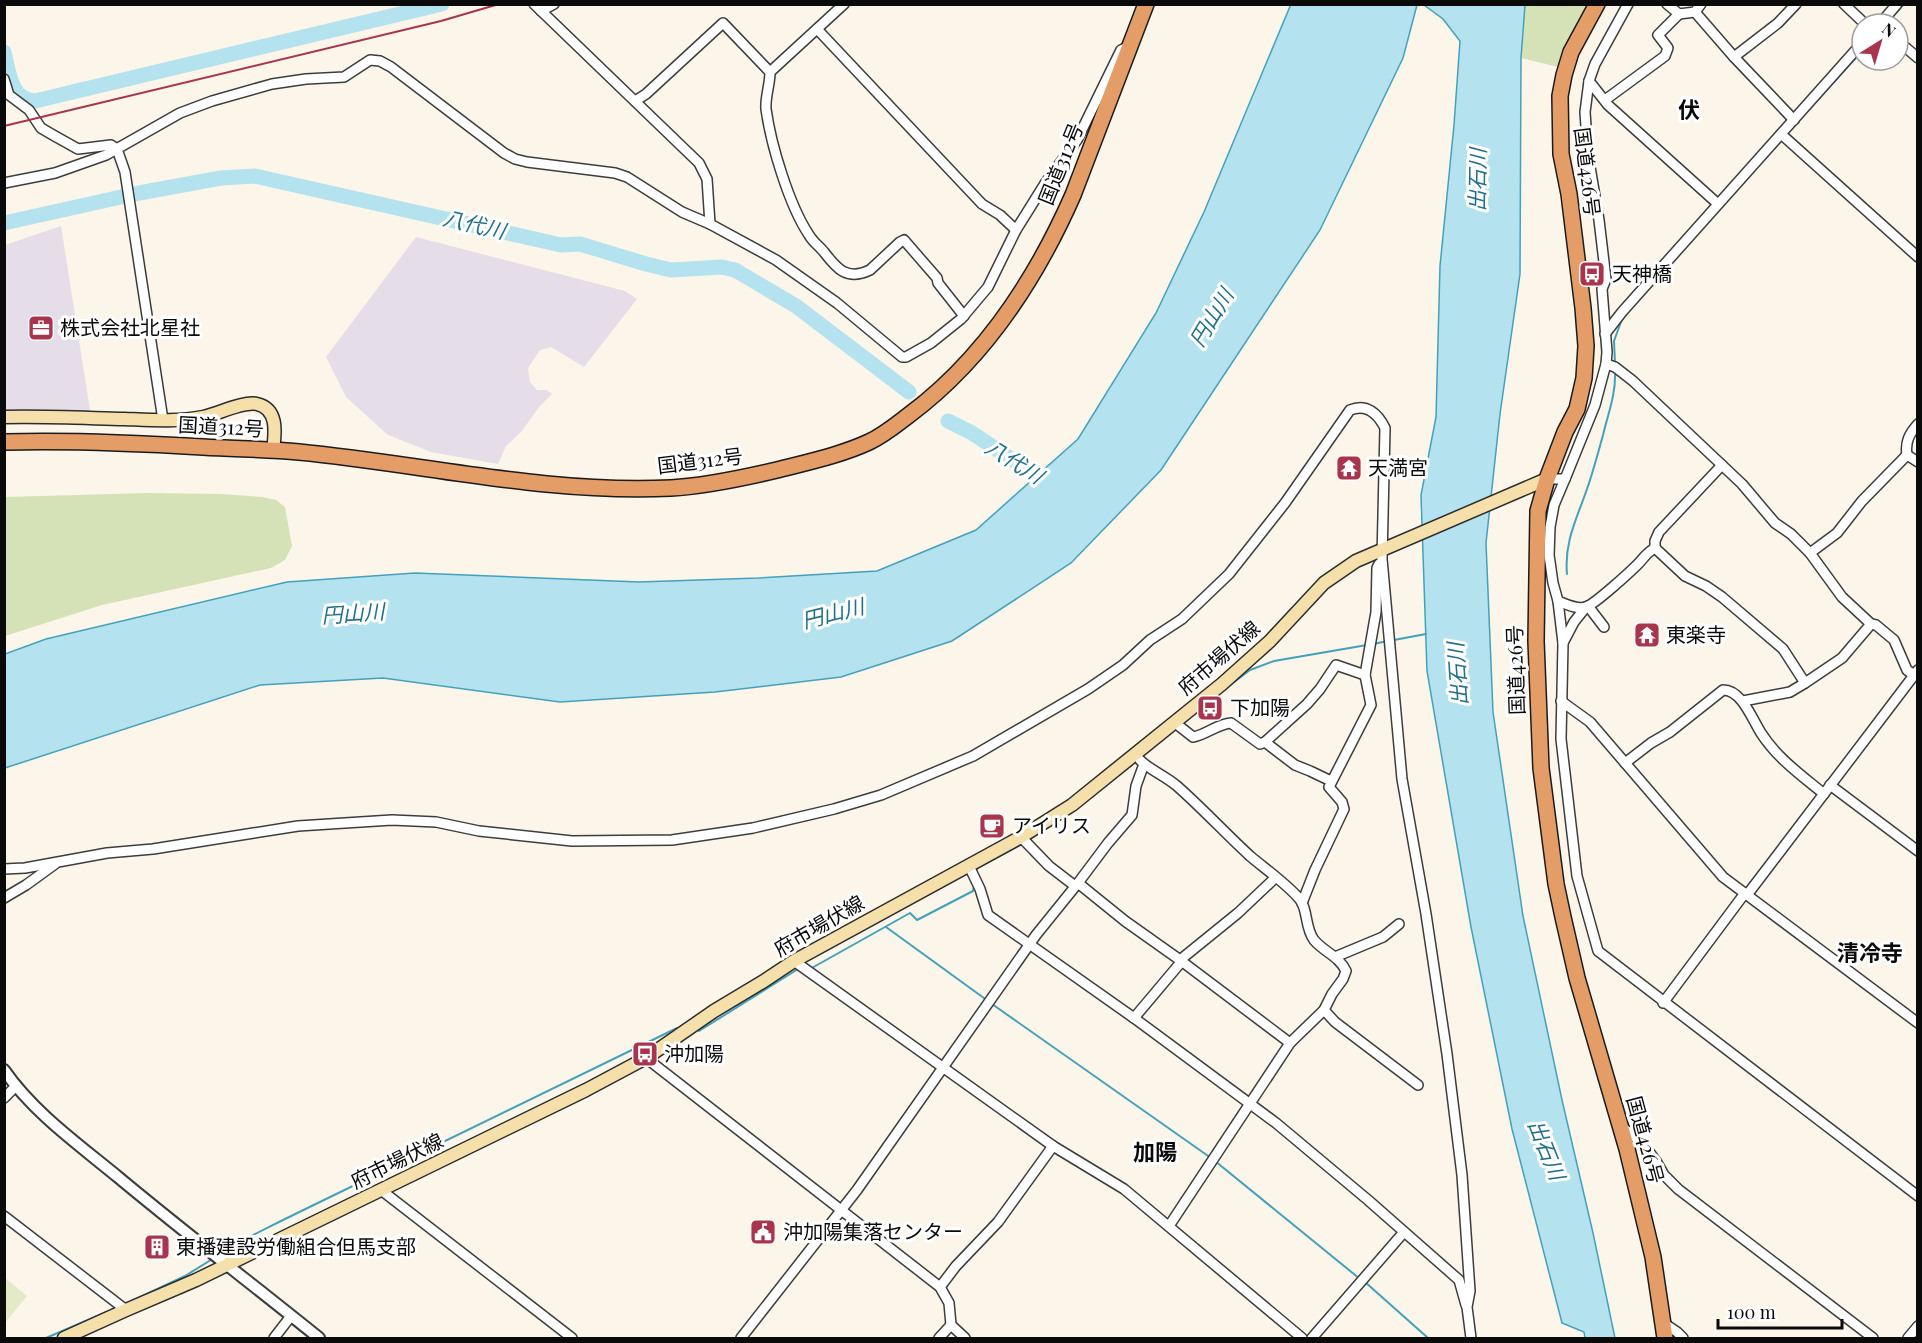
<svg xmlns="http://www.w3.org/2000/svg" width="1922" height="1343" viewBox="0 0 1922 1343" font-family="'Playfair Display','Noto Sans JP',serif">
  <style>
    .industrial { fill: #e5dee8 }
    .green { fill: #d5e2b8 }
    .pitch { fill: #e4eac8 }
    .water { fill: #b4e2ee; stroke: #44a1bc; stroke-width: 1.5 }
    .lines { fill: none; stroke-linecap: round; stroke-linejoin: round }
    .stream { stroke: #44a1bc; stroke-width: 2 }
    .river { stroke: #b4e2ee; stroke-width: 15 }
    .minor-casing { stroke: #3d3d3d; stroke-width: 12 }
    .tertiary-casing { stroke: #3d3d3d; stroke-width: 14 }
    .secondary-casing { stroke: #2c2c2c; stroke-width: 15 }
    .trunk-casing { stroke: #1b1b1b; stroke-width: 18 }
    .minor { stroke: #fff; stroke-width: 9 }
    .tertiary { stroke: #fff; stroke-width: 10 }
    .secondary { stroke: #f5e0ac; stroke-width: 12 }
    .trunk { stroke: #e59d68; stroke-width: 15 }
    .rail { stroke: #a8344e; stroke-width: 2 }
    .labels { text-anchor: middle; stroke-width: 6; stroke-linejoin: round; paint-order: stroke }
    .street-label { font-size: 20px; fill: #0a0a0a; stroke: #fff }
    .poi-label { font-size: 20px; fill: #0a0a0a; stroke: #fff; text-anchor: start }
    .water-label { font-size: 21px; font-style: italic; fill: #23708b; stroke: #fff }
    .quarter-label { font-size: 22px; font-weight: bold; fill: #0a0a0a; stroke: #fff }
  </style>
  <rect width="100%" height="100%" fill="#fcf5e9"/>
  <g class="industrial">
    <path d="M61,226L90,410L89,412L5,414V245Z"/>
    <path d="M416,237L625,291L637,299L584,367L551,347L540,350L528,368L530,382L537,390H547L552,394L539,407L522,431L506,446L498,464L431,452L388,435L346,397L326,357Z"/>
  </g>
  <g class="green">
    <path d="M1525,5H1588L1577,22L1558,67L1521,58Z"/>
    <path d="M147,493L222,494L262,497L276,500L285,507L292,546L285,560L271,568L102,605L5,636V497Z"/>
  </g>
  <path class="pitch" d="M5,1278L27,1296L5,1323Z"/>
  <g class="water">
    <path d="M1291,4L1417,5L1403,58L1320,230L1161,470L1071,563L952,641L841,677L715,692L560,702L383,678L260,685L5,768V654L46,639L287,582L415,573L639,582L758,578L877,571L976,530L1078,439L1156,313L1204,212Z"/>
    <path d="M1424,5H1525L1521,58L1520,274L1500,414L1486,543L1493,712L1523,916L1562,1100L1593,1233L1615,1338H1585L1584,1332L1562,1323L1512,1129L1471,927L1427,671L1421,495L1436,417L1440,266L1454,125L1460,41L1443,19Z"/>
  </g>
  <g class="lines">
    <g class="stream">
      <path d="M1886,24L1904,4"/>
      <path d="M1785,136L1862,51"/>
      <path d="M1755,169L1782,140"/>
      <path d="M1615,363L1614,341L1622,319"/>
      <path d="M1567,574C1564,542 1577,518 1587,489C1593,472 1598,453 1603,435C1608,414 1616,394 1615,372"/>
      <path d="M1394,640L1426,634"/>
      <path d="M1373,644L1388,641"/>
      <path d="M1229,686L1250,670L1274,661L1367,645"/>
      <path d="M1029,840L1052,825"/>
      <path d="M976,872L977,868L1024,843"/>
      <path d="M886,927L988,1001"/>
      <path d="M810,969L910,913L917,920L973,891L974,886"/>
      <path d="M992,1004L1211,1158"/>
      <path d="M699,1031L798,969"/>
      <path d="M1215,1161L1360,1279"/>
      <path d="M219,1255L241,1241L285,1219L677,1028"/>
      <path d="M1365,1282L1428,1338"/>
      <path d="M123,1305L185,1276L214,1258"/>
      <path d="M46,1338L118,1307"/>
    </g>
    <g class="river">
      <path d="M4,52C9,71 10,100 35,101L442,4"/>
      <path d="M4,223L139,193L221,178L255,176L561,245L580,244L646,264L671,270L722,267L735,270L796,306L909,392"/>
      <path d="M948,421L972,433L1052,486"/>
    </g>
    <defs>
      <g id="minor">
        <path d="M534,4L699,163L707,179L710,224"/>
        <path d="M1667,4L1679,14L1695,12L1701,4"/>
        <path d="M1844,4L1865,24"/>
        <path d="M541,11L554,4"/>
        <path d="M1695,12L1734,57L1794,120"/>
        <path d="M1880,24L1897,4"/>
        <path d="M817,29L982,204L1000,215L1016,230"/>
        <path d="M1898,41L1918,58"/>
        <path d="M1734,57L1778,23L1796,4"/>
        <path d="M770,72C770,85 765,97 766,109C771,145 789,205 809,235C813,242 819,246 824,252C837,269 847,281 870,270L900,242L904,240L937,278L938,283L964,316"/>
        <path d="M4,79L9,95L29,110L41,128L53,135L78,149L111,145L117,149L125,172L163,420"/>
        <path d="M1589,81L1608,105L1718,204"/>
        <path d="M1605,100L1665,56L1668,48L1658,35L1679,14"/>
        <path d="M635,101L646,94L723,23L770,72L844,4"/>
        <path d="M1781,134L1918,257"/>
        <path d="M4,183L55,173L106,155L180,113L212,101L272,84L306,79L344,77L370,60L380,61L391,67L504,153L515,159L527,162L615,173L627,177L682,212L710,224L776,260L837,303L902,357H906L931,343L961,319L988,287L1016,230L1046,182L1077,140L1121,50L1125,48"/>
        <path d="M1605,334L1622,312L1862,43"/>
        <path d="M1606,364L1615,367L1633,381L1742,484L1775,523L1791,534L1810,553L1842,597L1871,624L1876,625L1894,640L1907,670L1914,675"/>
        <path d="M1907,455C1905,442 1909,434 1918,424"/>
        <path d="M1907,455L1918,462"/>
        <path d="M1547,479H1565L1554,505L1550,527L1549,555L1553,583L1558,601L1563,643L1561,739L1577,876L1598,951L1918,1196"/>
        <path d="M1565,479L1595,405L1606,364L1607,352L1602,289L1606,279L1599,220L1588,155L1585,112L1589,81L1595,64L1628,4"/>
        <path d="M1655,548L1685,576L1706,586L1722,597L1783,649L1805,683L1790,692L1743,701"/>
        <path d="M1655,548V541L1659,532L1722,465"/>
        <path d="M1810,553L1837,533L1862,501L1907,455"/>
        <path d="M1558,601C1566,604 1577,610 1586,607C1595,604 1630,572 1638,564C1644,558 1647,552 1655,548"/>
        <path d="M1588,606L1604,627"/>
        <path d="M1563,643L1574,622L1586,607"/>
        <path d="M1805,683L1842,658L1871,624"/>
        <path d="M1561,701L1590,722L1723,877L1918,1023"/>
        <path d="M1174,722L1193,737C1206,735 1217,724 1231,723L1260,744L1265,742L1295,765L1310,771L1331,781"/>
        <path d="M1265,742L1307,704L1320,689L1336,665L1365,675"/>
        <path d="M1140,760C1148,769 1166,776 1177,786C1202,808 1225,833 1250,856C1264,868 1291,887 1301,901C1308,912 1305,928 1314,940C1324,952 1339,956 1346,971L1343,979L1332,994L1324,1010L1290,1043L1169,1226"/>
        <path d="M1625,763L1651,743L1670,732L1723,690C1742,690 1752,719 1761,733C1777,758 1801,775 1824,794"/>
        <path d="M1830,785L1918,851"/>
        <path d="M1021,837L1049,866L1075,886"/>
        <path d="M969,866L980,889L988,915L1134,1018L1276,1123L1368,1200L1459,1280L1466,1305"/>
        <path d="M4,869L25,868L107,853L153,849L298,826L392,820L436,822L479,831L572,841L672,840L753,828L834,809L881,795L973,756L1088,689L1123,665L1150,640L1182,619L1229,574L1285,503L1350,410C1367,403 1378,414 1385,428L1382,559L1402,779L1426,914L1447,1054L1462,1175L1470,1291L1467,1307L1471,1338"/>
        <path d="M1078,883L1125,921L1180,960L1290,1043"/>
        <path d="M1747,895L1918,670"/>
        <path d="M4,898L26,885L55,864"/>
        <path d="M1302,903L1315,870L1344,809L1342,802L1329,787L1371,705L1365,675L1376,612L1377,568L1379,564"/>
        <path d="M1335,957L1383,937L1399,924"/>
        <path d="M1180,960L1238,913L1275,878"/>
        <path d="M794,961L1053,1146L1124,1189L1302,1338"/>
        <path d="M1663,1003L1745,893"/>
        <path d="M1324,1010L1335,1022L1418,1085"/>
        <path d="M1134,1018L1182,961"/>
        <path d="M646,1058L940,1287L949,1303L951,1325L965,1338"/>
        <path d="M4,1098L16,1086"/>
        <path d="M1620,1125L1644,1145L1656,1161L1664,1175L1678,1189L1873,1338"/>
        <path d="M381,1190L572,1338"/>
        <path d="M4,1216L126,1310"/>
        <path d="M940,1287L956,1266L998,1222L1053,1146"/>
        <path d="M1662,1322L1677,1332L1683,1338"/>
        <path d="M274,1338L291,1316"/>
        <path d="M741,1338L857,1190L1036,935L1078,883L1108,843L1132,815L1136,786L1144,764"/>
        <path d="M939,1338L951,1325"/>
        <path d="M1312,1338L1404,1232"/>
        <path d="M1908,1338L1918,1326"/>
      </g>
      <path id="tertiary" d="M4,1070C34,1113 78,1144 118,1177C184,1232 252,1284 319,1338"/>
      <g id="secondary">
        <path d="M4,417C45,416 85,418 125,419C150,420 178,422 203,417C218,414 243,401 257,404C279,409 275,434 273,451"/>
        <path d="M64,1338L126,1310L196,1280L586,1090L646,1058L714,1011L764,981L794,961L1021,837L1072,805L1222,684L1270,641L1324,583L1356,561L1547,479"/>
      </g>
      <g id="trunk">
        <path d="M1597,4L1571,52L1564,75L1560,96L1561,154L1569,194L1583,308L1586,346L1584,378L1577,409L1565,432L1547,479L1538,511L1536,641L1541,768L1556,884L1563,917L1577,978L1627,1149L1653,1257L1665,1338"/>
        <path d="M4,442C71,440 137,443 203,447C235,449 267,449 299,452C423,464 546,494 671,488C706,486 743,478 777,470C808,462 841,455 869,442C884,435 897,424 909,415C984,359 1036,279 1073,195L1146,4"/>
      </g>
    </defs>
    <use href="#minor" class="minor-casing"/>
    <use href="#tertiary" class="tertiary-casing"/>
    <use href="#secondary" class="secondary-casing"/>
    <use href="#trunk" class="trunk-casing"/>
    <use href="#minor" class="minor"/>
    <use href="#tertiary" class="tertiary"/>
    <use href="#secondary" class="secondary"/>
    <use href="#trunk" class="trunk"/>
    <path class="rail" d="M4,126L441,21L499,4"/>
  </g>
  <defs>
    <symbol id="bus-square" viewBox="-11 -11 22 22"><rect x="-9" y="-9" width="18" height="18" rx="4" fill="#a8344e" stroke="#fff"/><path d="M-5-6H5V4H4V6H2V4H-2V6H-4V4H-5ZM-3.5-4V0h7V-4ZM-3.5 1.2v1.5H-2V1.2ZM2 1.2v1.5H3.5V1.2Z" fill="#fff"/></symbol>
    <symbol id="office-square" viewBox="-11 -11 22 22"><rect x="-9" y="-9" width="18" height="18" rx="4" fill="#a8344e" stroke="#fff"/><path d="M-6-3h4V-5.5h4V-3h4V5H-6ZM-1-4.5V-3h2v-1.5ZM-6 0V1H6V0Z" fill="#fff"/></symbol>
    <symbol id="temple-square" viewBox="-11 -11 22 22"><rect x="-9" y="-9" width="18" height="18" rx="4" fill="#a8344e" stroke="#fff"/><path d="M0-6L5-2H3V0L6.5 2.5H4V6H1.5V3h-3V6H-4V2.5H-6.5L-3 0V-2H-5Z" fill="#fff"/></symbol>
    <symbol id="cafe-square" viewBox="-11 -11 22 22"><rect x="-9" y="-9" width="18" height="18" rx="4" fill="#a8344e" stroke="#fff"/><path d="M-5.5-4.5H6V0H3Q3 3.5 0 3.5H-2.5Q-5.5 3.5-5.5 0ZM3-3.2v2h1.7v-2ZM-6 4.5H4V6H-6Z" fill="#fff"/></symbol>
    <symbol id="civic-square" viewBox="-11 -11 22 22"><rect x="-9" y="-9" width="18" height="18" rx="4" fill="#a8344e" stroke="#fff"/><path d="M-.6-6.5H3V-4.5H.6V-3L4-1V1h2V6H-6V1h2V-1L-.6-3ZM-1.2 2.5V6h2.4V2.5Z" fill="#fff"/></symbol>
    <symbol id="building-square" viewBox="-11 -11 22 22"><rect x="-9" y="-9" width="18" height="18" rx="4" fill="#a8344e" stroke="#fff"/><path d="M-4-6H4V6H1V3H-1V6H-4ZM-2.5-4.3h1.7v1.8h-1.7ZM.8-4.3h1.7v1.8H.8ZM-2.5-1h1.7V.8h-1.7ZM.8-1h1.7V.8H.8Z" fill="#fff"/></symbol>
  </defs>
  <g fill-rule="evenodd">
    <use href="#bus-square" x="1577" y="259" width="30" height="30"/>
    <use href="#office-square" x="26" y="313" width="30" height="30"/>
    <use href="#temple-square" x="1334" y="453" width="30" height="30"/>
    <use href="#temple-square" x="1632" y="620" width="30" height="30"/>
    <use href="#bus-square" x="1195" y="693" width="30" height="30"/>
    <use href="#cafe-square" x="977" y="811" width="30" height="30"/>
    <use href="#bus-square" x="630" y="1039" width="30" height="30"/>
    <use href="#civic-square" x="748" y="1217" width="30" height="30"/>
    <use href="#building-square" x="142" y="1232" width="30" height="30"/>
  </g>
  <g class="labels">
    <g class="street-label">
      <text transform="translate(1061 164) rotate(-68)" y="7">国道312号</text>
      <text transform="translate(1587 172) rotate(83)" y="7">国道426号</text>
      <text transform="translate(221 427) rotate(3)" y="7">国道312号</text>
      <text transform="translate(700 461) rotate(-7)" y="7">国道312号</text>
      <text transform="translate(1219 658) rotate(-41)" y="7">府市場伏線</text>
      <text transform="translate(1516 670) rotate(-92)" y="7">国道426号</text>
      <text transform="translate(819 926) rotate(-30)" y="7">府市場伏線</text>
      <text transform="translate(1645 1140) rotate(75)" y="7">国道426号</text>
      <text transform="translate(397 1161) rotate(-26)" y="7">府市場伏線</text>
    </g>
    <g class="poi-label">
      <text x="1612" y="281">天神橋</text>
      <text x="60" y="335">株式会社北星社</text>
      <text x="1368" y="475">天満宮</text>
      <text x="1666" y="642">東楽寺</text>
      <text x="1230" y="715">下加陽</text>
      <text x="1012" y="833">アイリス</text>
      <text x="664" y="1061">沖加陽</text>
      <text x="783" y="1239">沖加陽集落センター</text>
      <text x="176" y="1254">東播建設労働組合但馬支部</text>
    </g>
    <g class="water-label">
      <text transform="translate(1478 180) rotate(-89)" y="7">出石川</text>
      <text transform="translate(474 225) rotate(13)" y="7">八代川</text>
      <text transform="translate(1212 318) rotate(-59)" y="7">円山川</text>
      <text transform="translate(1014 462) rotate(32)" y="7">八代川</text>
      <text transform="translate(353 614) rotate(-4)" y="7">円山川</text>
      <text transform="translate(833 614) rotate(-14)" y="7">円山川</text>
      <text transform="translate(1458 674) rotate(-94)" y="7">出石川</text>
      <text transform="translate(1546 1150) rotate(68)" y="7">出石川</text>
    </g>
    <g class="quarter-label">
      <text x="1689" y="118">伏</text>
      <text x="1870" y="961">清冷寺</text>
      <text x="1155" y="1160">加陽</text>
    </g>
  </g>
  <rect width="1922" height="1343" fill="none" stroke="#0a0a0a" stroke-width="12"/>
  <g transform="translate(1880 42) rotate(37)"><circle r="28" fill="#ffffff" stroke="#9d9d9d" stroke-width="1.5"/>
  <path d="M0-4.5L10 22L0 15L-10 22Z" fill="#a8344e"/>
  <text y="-9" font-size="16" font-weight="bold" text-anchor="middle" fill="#0a0a0a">N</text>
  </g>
  <path d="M1718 1319v9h124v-9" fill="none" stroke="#0a0a0a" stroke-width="3"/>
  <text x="1727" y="1319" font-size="18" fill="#0a0a0a" stroke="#ffffff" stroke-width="4.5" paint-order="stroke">100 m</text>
</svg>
